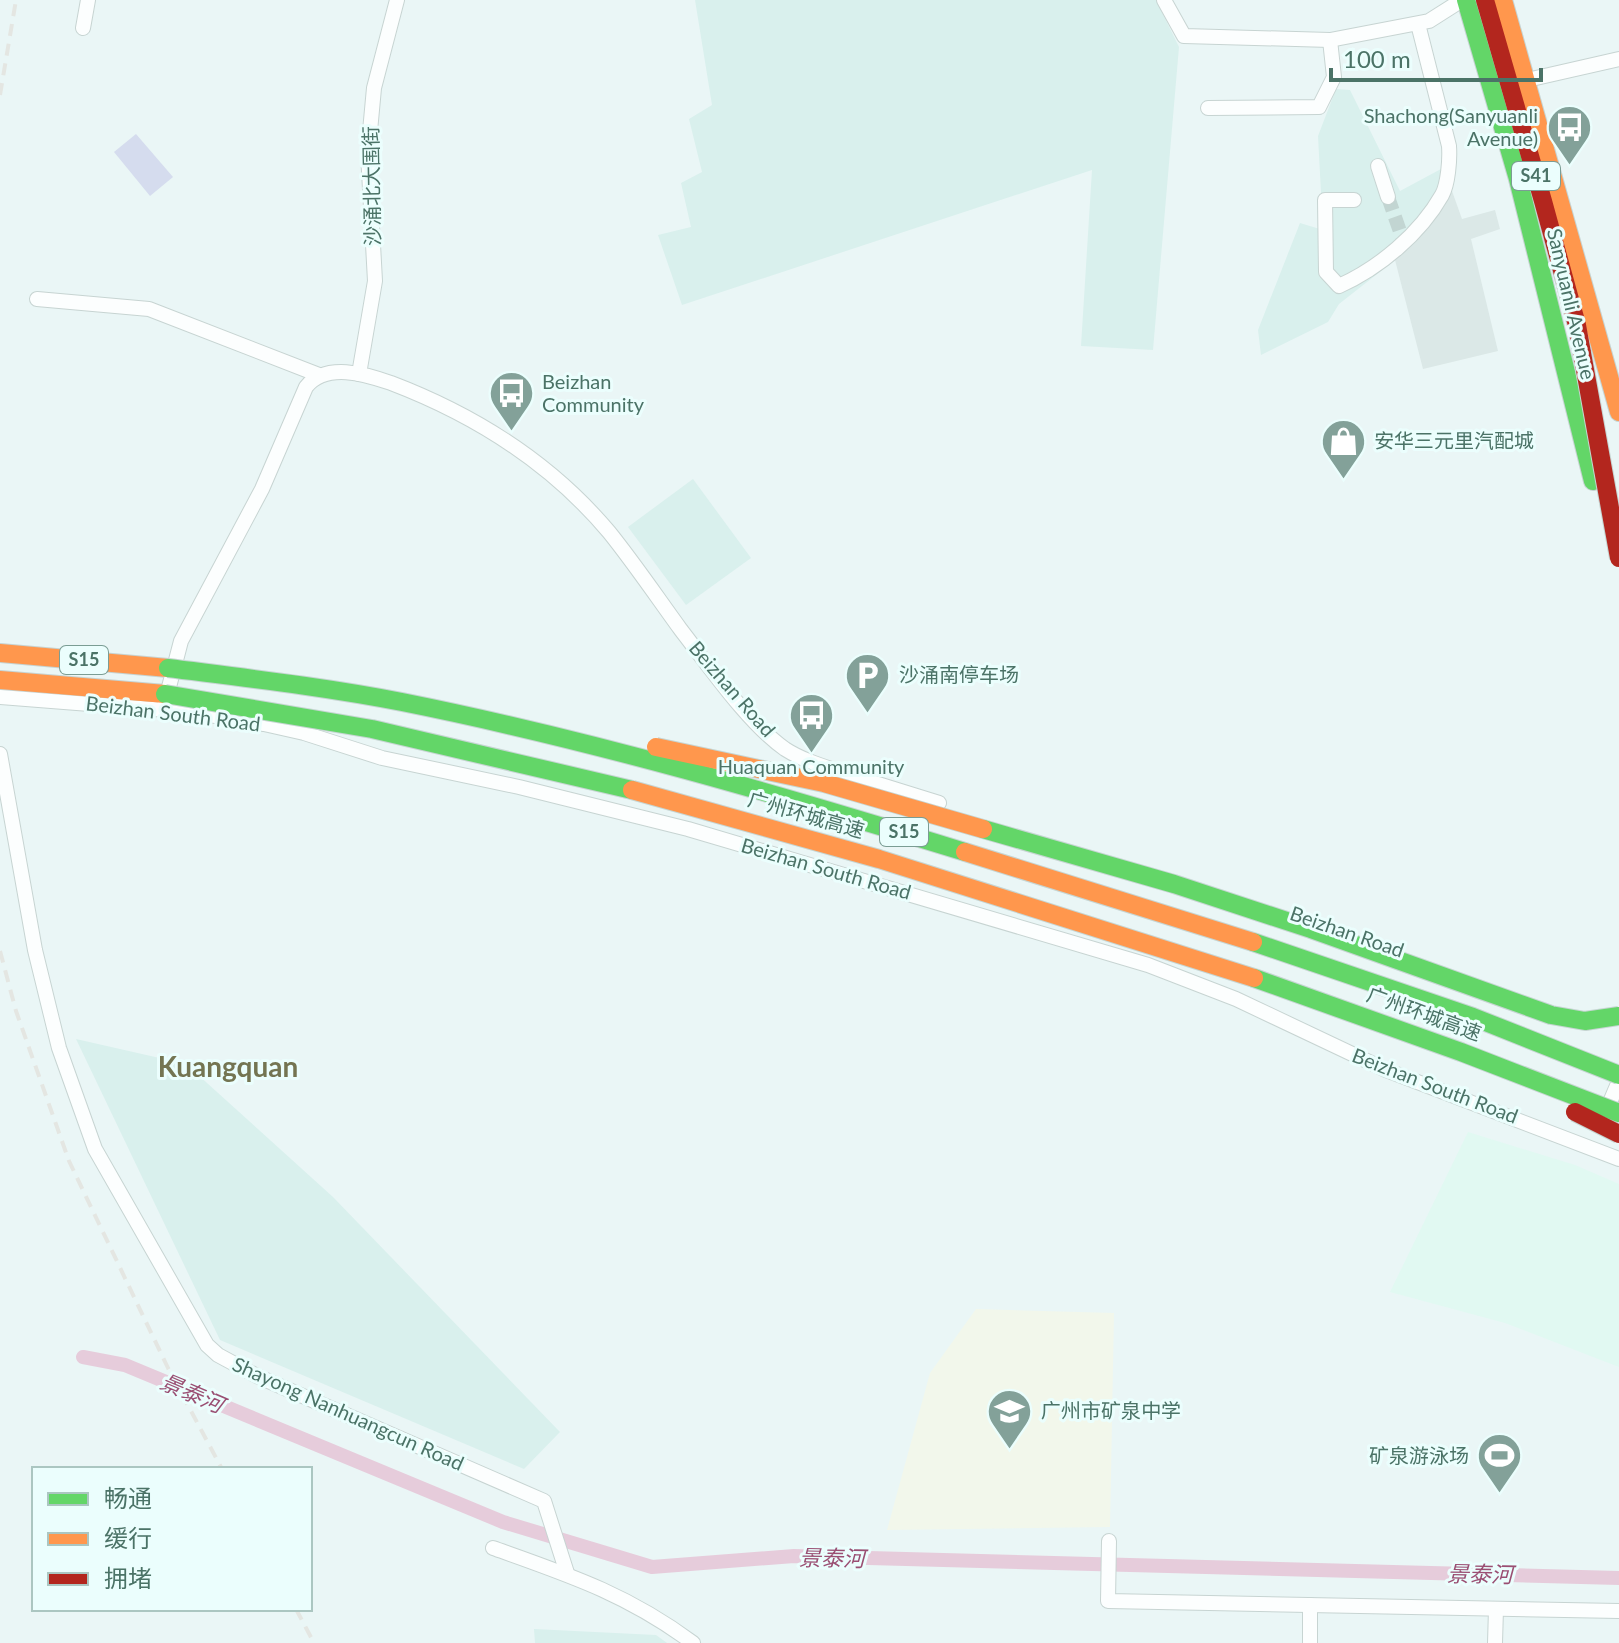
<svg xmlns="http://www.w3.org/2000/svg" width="1619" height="1643" viewBox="0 0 1619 1643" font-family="Lato,'Noto Sans SC',sans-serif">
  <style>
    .residential { fill: #d9f0ed }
    .commercial { fill: #e1f9f2 }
    .industrial { fill: #dbe8e7 }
    .education { fill: #f2f7eb }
    .green { fill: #d5dcee }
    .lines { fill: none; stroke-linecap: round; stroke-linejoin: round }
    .canal { stroke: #e6ccdb; stroke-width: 14 }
    .street-tunnel { stroke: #c2d5d2; stroke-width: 14; stroke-dasharray: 14 7; stroke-linecap: butt }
    .street-casing { stroke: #c7d4d2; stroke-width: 16 }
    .fast-casing { stroke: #c6d3d2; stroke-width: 20 }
    .slow-casing { stroke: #c6d3d2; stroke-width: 20 }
    .jam-casing { stroke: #c6d3d2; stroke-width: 20 }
    .street { stroke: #fcfefe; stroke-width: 14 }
    .fast { stroke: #63d668; stroke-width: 18 }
    .slow { stroke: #ff974d; stroke-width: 18 }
    .jam { stroke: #b3261e; stroke-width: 18 }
    .rail { stroke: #e4e6e2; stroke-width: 4; stroke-dasharray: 12 8; stroke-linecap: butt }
    .fast-bridge-casing { stroke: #c6d5d2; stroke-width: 20; stroke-linecap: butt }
    .slow-bridge-casing { stroke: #c6d5d2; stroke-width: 20; stroke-linecap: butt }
    .jam-bridge-casing { stroke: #c6d5d2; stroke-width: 20; stroke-linecap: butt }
    .fast-bridge { stroke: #63d668; stroke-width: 18 }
    .slow-bridge { stroke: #ff974d; stroke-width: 18 }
    .jam-bridge { stroke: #b3261e; stroke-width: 18 }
    .labels { text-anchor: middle; stroke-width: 6; stroke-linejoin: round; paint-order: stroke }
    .shield { fill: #ebfefd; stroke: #7b9d94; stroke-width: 2 }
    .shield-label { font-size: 18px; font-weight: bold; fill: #4b7367 }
    .poi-label { font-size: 20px; fill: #4b7367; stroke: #ebfefd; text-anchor: start }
    .street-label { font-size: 20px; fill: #4b7367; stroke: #ebfefd }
    .water-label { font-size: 22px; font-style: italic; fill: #9a4f73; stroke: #ebfefd }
    .district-label { font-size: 28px; font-weight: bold; fill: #747552; stroke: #ebfefd }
  </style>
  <rect width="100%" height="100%" fill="#eaf6f6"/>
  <g class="residential">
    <path d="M695,0H1156L1179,47L1153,350L1081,346L1092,170L682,305L658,235L691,227L681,183L702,172L689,119L712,105Z"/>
    <path d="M1336,89L1350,90L1400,191L1441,169L1452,191L1395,260L1339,304L1328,322L1261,355L1258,330L1300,223L1323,230L1318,136Z"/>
    <path d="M693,479L751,558L686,605L628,527Z"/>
    <path d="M76,1039L186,1064L333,1197L560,1432L524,1469L220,1340Z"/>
    <path d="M534,1629L656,1635L667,1643H535Z"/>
  </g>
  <path class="commercial" d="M1468,1132L1575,1165L1619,1184V1367L1505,1323L1390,1292Z"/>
  <path class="industrial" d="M1452,191L1462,219L1495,210L1500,229L1471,239L1498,351L1423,369L1395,260Z"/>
  <path class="education" d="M976,1309L1114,1313L1110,1527L887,1530L930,1373Z"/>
  <path class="green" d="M136,134L173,177L150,196L114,152Z"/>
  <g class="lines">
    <path class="canal" d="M83,1357L125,1365L503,1522L652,1567L794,1556L1619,1578"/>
    <path class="street-tunnel" d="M1388,197L1404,243"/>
    <defs>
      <g id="street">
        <path d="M1164,0L1184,36L1330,40L1429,21L1462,0"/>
        <path d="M83,28L88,0"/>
        <path d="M1527,80L1619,59"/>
        <path d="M1208,108L1319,107L1334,77L1330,40"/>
        <path d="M1378,166L1388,197"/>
        <path d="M1354,200H1325L1326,272L1339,286C1379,268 1420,234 1442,195C1448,184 1450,160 1449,146L1418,24"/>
        <path d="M37,299L149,309L319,375"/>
        <path d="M359,374L375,281L368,153L374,88L397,0"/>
        <path d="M0,697L191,712L264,724L304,733L382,758L519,787L688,829L1148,965L1236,999L1386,1070L1619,1159"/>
        <path d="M163,710L181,641L262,489L306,387C326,362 365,374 391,383C475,415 550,462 609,532C634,563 657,597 681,630C709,666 748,723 785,749C805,762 830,768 852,776C881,785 910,794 939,803"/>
        <path d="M0,754L35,950L59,1048L95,1149L207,1345L218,1355L257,1376L544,1501L567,1573"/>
        <path d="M1605,1114L1619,1081"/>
        <path d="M1109,1541L1108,1601L1619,1611"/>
        <path d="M493,1548C569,1575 627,1594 693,1643"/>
        <path d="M1310,1643V1605"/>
        <path d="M1495,1643L1496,1609"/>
      </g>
      <path id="fast" d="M1466,0L1518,179L1593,481"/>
      <g id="slow">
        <path d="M1503,0L1619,412"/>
        <path d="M0,653L168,668"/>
        <path d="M0,680L165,694"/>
      </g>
      <path id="jam" d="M1485,0L1543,201L1577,325L1582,353"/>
    </defs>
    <use href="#street" class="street-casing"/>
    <use href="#fast" class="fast-casing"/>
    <use href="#slow" class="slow-casing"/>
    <use href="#jam" class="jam-casing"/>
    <use href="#street" class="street"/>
    <use href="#fast" class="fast"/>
    <use href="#slow" class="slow"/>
    <use href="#jam" class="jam"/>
    <g class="rail">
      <path d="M0,95L16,0"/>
      <path d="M0,951L16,1011L69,1161L168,1368L222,1469"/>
      <path d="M296,1609L314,1643"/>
    </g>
    <defs>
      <g id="fast-bridge">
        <path d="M168,668C246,678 325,687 402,702C592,740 780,795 965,852"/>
        <path d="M165,694L372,729L632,790"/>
        <path d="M983,829L1174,884L1311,929L1551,1015L1585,1021L1619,1016"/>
        <path d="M1253,942L1473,1017L1619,1075"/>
        <path d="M1254,978L1461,1052L1619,1113"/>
      </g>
      <g id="slow-bridge">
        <path d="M656,747L824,783L983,829"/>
        <path d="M632,790L879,859L1254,978"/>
        <path d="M965,852L1253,942"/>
      </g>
      <g id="jam-bridge">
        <path d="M1582,353L1619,558"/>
        <path d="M1575,1112L1619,1134"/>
      </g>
    </defs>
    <use href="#fast-bridge" class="fast-bridge-casing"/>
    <use href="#slow-bridge" class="slow-bridge-casing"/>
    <use href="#jam-bridge" class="jam-bridge-casing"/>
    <use href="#fast-bridge" class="fast-bridge"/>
    <use href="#slow-bridge" class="slow-bridge"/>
    <use href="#jam-bridge" class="jam-bridge"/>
  </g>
  <defs>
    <symbol id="bus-pin" viewBox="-11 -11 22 30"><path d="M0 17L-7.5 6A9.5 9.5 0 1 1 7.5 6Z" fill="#83a199" stroke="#ebfefd"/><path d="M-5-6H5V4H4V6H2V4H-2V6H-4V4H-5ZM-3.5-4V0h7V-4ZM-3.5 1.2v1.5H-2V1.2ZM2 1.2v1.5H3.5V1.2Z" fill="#fff"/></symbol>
    <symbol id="shop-pin" viewBox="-11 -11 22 30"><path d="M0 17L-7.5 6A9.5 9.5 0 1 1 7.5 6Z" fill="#83a199" stroke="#ebfefd"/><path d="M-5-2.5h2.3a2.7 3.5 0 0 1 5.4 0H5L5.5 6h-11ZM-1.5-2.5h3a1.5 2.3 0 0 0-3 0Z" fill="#fff"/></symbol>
    <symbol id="parking-pin" viewBox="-11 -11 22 30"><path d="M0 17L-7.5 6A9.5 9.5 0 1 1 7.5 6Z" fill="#83a199" stroke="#ebfefd"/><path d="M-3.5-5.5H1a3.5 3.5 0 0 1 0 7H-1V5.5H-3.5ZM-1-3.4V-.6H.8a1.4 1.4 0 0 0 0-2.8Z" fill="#fff"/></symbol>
    <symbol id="school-pin" viewBox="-11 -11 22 30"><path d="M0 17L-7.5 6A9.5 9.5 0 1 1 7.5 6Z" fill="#83a199" stroke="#ebfefd"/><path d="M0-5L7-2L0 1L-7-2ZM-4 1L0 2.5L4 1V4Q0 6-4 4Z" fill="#fff"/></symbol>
    <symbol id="stadium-pin" viewBox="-11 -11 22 30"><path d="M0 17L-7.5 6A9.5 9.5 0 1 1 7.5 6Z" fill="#83a199" stroke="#ebfefd"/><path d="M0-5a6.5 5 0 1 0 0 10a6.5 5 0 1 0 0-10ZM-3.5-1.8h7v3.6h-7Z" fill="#fff"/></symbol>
  </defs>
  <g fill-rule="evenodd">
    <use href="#bus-pin" x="1544" y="102" width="51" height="69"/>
    <use href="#bus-pin" x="486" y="368" width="51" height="69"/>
    <use href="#shop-pin" x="1318" y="416" width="51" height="69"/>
    <use href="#parking-pin" x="842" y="650" width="51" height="69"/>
    <use href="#bus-pin" x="786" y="690" width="51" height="69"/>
    <use href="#school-pin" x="984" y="1386" width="51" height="69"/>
    <use href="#stadium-pin" x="1474" y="1430" width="51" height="69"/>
  </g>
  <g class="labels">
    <g class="shield">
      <rect x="1512" y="162" width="48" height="28" rx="6"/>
      <rect x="60" y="646" width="48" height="28" rx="6"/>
      <rect x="880" y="818" width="48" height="28" rx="6"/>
    </g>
    <g class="shield-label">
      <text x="1536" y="182">S41</text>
      <text x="84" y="666">S15</text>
      <text x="904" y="838">S15</text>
    </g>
    <g class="poi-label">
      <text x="1538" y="123" text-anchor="end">Shachong(Sanyuanli<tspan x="1538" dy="23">Avenue)</tspan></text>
      <text x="542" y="389">Beizhan<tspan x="542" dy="23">Community</tspan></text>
      <text x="1374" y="448">安华三元里汽配城</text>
      <text x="899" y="682">沙涌南停车场</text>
      <text x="811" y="774" text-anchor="middle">Huaquan Community</text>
      <text x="1041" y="1418">广州市矿泉中学</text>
      <text x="1469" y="1463" text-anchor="end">矿泉游泳场</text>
    </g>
    <g class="street-label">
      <text transform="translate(372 186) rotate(-91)" y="7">沙涌北大围街</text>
      <text transform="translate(1571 304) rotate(77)" y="7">Sanyuanli Avenue</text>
      <text transform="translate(732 689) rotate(49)" y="7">Beizhan Road</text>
      <text transform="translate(173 714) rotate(7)" y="7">Beizhan South Road</text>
      <text transform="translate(806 815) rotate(16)" y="7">广州环城高速</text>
      <text transform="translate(826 869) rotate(16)" y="7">Beizhan South Road</text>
      <text transform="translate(1347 932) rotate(19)" y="7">Beizhan Road</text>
      <text transform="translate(1424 1014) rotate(20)" y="7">广州环城高速</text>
      <text transform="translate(1435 1086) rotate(21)" y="7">Beizhan South Road</text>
      <text transform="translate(348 1414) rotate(24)" y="7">Shayong Nanhuangcun Road</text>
    </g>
    <g class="water-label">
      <text transform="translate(192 1393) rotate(23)" y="8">景泰河</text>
      <text transform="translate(832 1558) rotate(1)" y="8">景泰河</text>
      <text transform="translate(1480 1574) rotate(1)" y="8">景泰河</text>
    </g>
    <g class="district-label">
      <text x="228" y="1077">Kuangquan</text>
    </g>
  </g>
  <rect x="32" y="1467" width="280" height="144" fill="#ebfefd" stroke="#abc6c1" stroke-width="2"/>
  <rect x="48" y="1493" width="40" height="12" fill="#63d668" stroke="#abc6c1" stroke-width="2"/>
  <text x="104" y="1507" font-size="24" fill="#4b7367">畅通</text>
  <rect x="48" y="1533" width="40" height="12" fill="#ff974d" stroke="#abc6c1" stroke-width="2"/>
  <text x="104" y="1547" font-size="24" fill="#4b7367">缓行</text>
  <rect x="48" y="1573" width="40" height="12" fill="#b3261e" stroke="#abc6c1" stroke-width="2"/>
  <text x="104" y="1587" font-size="24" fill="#4b7367">拥堵</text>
  <path d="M1331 68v12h210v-12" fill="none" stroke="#4b7367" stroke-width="4"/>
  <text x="1343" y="68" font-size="24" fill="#4b7367" stroke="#ebfefd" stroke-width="6" paint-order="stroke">100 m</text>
</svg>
